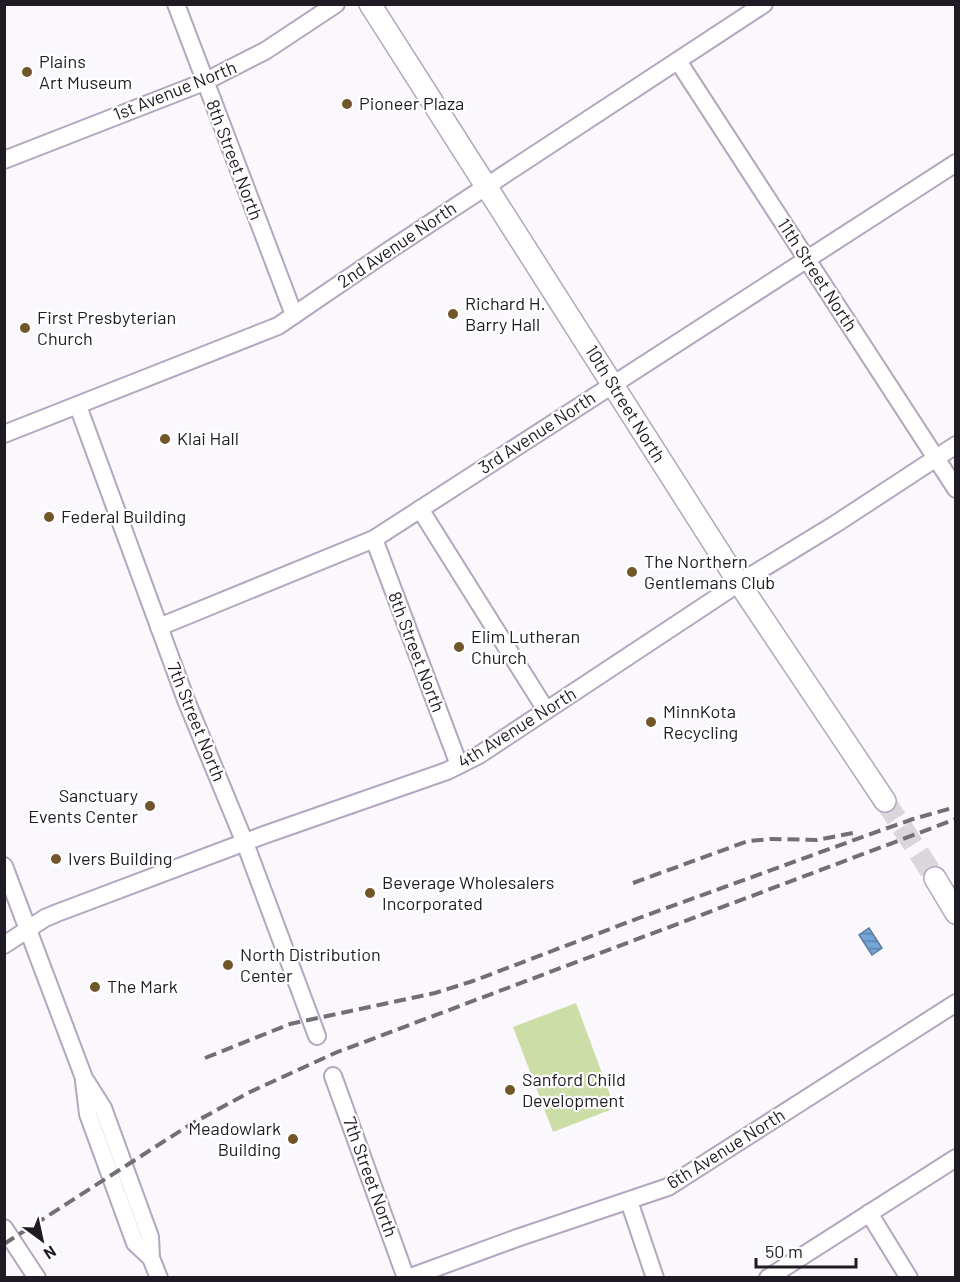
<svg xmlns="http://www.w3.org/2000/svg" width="960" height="1282" viewBox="0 0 960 1282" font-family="Barlow,sans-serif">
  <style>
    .park { fill: #cddda7 }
    .water { fill: url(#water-rules); stroke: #5b7ba1; stroke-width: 1.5 }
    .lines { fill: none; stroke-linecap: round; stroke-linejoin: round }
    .major-tunnel { stroke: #dad7dc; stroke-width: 21; stroke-dasharray: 21 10; stroke-linecap: butt }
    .minor-casing { stroke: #b4a6be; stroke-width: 20 }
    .major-casing { stroke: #b4a6be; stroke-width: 24 }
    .minor { stroke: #fff; stroke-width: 16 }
    .major { stroke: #fff; stroke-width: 21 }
    .rail { stroke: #736e76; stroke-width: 4; stroke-dasharray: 12 6; stroke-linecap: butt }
    .poi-dot { fill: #725629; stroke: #fff; stroke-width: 2 }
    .labels { text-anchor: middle; stroke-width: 4.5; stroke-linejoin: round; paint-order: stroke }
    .poi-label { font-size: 18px; fill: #1f1a23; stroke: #fff; text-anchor: start }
    .street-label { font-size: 18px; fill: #1f1a23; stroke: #fff }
  </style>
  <defs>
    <pattern id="water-rules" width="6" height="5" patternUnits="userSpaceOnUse" patternTransform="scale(1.5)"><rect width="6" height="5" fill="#75a4d7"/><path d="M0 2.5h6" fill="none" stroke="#5f85ae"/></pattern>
  </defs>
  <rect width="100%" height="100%" fill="#fbf8fd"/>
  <path class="park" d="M576,1003L615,1108L553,1132L513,1027Z"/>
  <path class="water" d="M869,928L882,948L872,955L859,935Z"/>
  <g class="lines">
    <path class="major-tunnel" d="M885,801L935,878"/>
    <defs>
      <g id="minor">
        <path d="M176,4L294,315"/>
        <path d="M678,61L956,489"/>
        <path d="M4,160L204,82L265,51L336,4"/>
        <path d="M78,406L186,700L245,843L317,1036"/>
        <path d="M4,434L278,326L391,249L764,4"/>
        <path d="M420,509L546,710"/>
        <path d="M374,539L459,765"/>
        <path d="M159,627L374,539L956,163"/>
        <path d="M4,866L84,1078L103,1108L150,1237L151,1258L159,1278"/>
        <path d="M4,945L45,918L57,913L264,835L447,771L479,755L739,583L837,523L956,445"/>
        <path d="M333,1076L406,1278"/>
        <path d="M84,1081L88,1114L135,1243L151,1258"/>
        <path d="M629,1201L655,1278"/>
        <path d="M869,1213L909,1278"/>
        <path d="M4,1228L37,1278"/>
        <path d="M408,1278L517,1238L668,1187L956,1003"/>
        <path d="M768,1278L956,1158"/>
      </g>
      <g id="major">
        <path d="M370,4L739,583L885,801"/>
        <path d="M935,878L956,913"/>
      </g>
    </defs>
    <use href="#minor" class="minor-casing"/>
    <use href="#major" class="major-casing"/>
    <use href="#minor" class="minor"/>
    <use href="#major" class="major"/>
    <g class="rail">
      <path d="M633,883L748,841L771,839L817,840L853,833"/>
      <path d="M205,1058L290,1024L435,993L473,981L639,918L879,831L913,819L956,807"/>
      <path d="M4,1244L191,1124L250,1092L335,1053L956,819"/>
    </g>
  </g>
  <g class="poi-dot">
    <circle cx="27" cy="72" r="6"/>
    <circle cx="347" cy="104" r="6"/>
    <circle cx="453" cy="314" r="6"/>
    <circle cx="25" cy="328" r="6"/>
    <circle cx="165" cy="439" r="6"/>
    <circle cx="49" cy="517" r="6"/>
    <circle cx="632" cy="572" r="6"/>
    <circle cx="459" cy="647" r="6"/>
    <circle cx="651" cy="722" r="6"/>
    <circle cx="150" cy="806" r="6"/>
    <circle cx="56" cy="859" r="6"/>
    <circle cx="370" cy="893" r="6"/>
    <circle cx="228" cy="965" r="6"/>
    <circle cx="95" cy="987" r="6"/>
    <circle cx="510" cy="1090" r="6"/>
    <circle cx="293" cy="1139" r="6"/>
  </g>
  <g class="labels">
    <g class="poi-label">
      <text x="39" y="68">Plains<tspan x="39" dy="21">Art Museum</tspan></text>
      <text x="359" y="110">Pioneer Plaza</text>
      <text x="465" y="310">Richard H.<tspan x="465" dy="21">Barry Hall</tspan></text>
      <text x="37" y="324">First Presbyterian<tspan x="37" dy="21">Church</tspan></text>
      <text x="177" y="445">Klai Hall</text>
      <text x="61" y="523">Federal Building</text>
      <text x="644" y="568">The Northern<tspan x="644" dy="21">Gentlemans Club</tspan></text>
      <text x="471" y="643">Elim Lutheran<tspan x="471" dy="21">Church</tspan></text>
      <text x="663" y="718">MinnKota<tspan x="663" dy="21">Recycling</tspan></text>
      <text x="138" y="802" text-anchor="end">Sanctuary<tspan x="138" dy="21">Events Center</tspan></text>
      <text x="68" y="865">Ivers Building</text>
      <text x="382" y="889">Beverage Wholesalers<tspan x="382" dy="21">Incorporated</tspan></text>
      <text x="240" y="961">North Distribution<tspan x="240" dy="21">Center</tspan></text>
      <text x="107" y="993">The Mark</text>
      <text x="522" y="1086">Sanford Child<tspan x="522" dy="21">Development</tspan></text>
      <text x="281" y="1135" text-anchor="end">Meadowlark<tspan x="281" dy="21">Building</tspan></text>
    </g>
    <g class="street-label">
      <text transform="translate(175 91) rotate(-22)" y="6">1st Avenue North</text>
      <text transform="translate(234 160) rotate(69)" y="6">8th Street North</text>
      <text transform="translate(397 245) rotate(-34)" y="6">2nd Avenue North</text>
      <text transform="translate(817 275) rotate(57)" y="6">11th Street North</text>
      <text transform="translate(625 404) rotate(58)" y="6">10th Street North</text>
      <text transform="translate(537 433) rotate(-33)" y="6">3rd Avenue North</text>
      <text transform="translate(416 652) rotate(69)" y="6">8th Street North</text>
      <text transform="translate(196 722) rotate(68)" y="6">7th Street North</text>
      <text transform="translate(517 728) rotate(-32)" y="6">4th Avenue North</text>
      <text transform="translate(726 1149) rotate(-32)" y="6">6th Avenue North</text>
      <text transform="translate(370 1177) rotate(70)" y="6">7th Street North</text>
    </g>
  </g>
  <rect width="960" height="1282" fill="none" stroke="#1f1a23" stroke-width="12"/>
  <g transform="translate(42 1240) rotate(147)" stroke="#ffffff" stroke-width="4.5" paint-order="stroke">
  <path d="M0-4.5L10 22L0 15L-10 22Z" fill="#1f1a23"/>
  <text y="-9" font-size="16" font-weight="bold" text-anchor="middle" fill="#1f1a23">N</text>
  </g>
  <path d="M756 1258v9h100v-9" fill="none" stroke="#1f1a23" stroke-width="3"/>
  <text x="765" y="1258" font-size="18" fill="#1f1a23" stroke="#ffffff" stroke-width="4.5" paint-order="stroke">50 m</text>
</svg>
